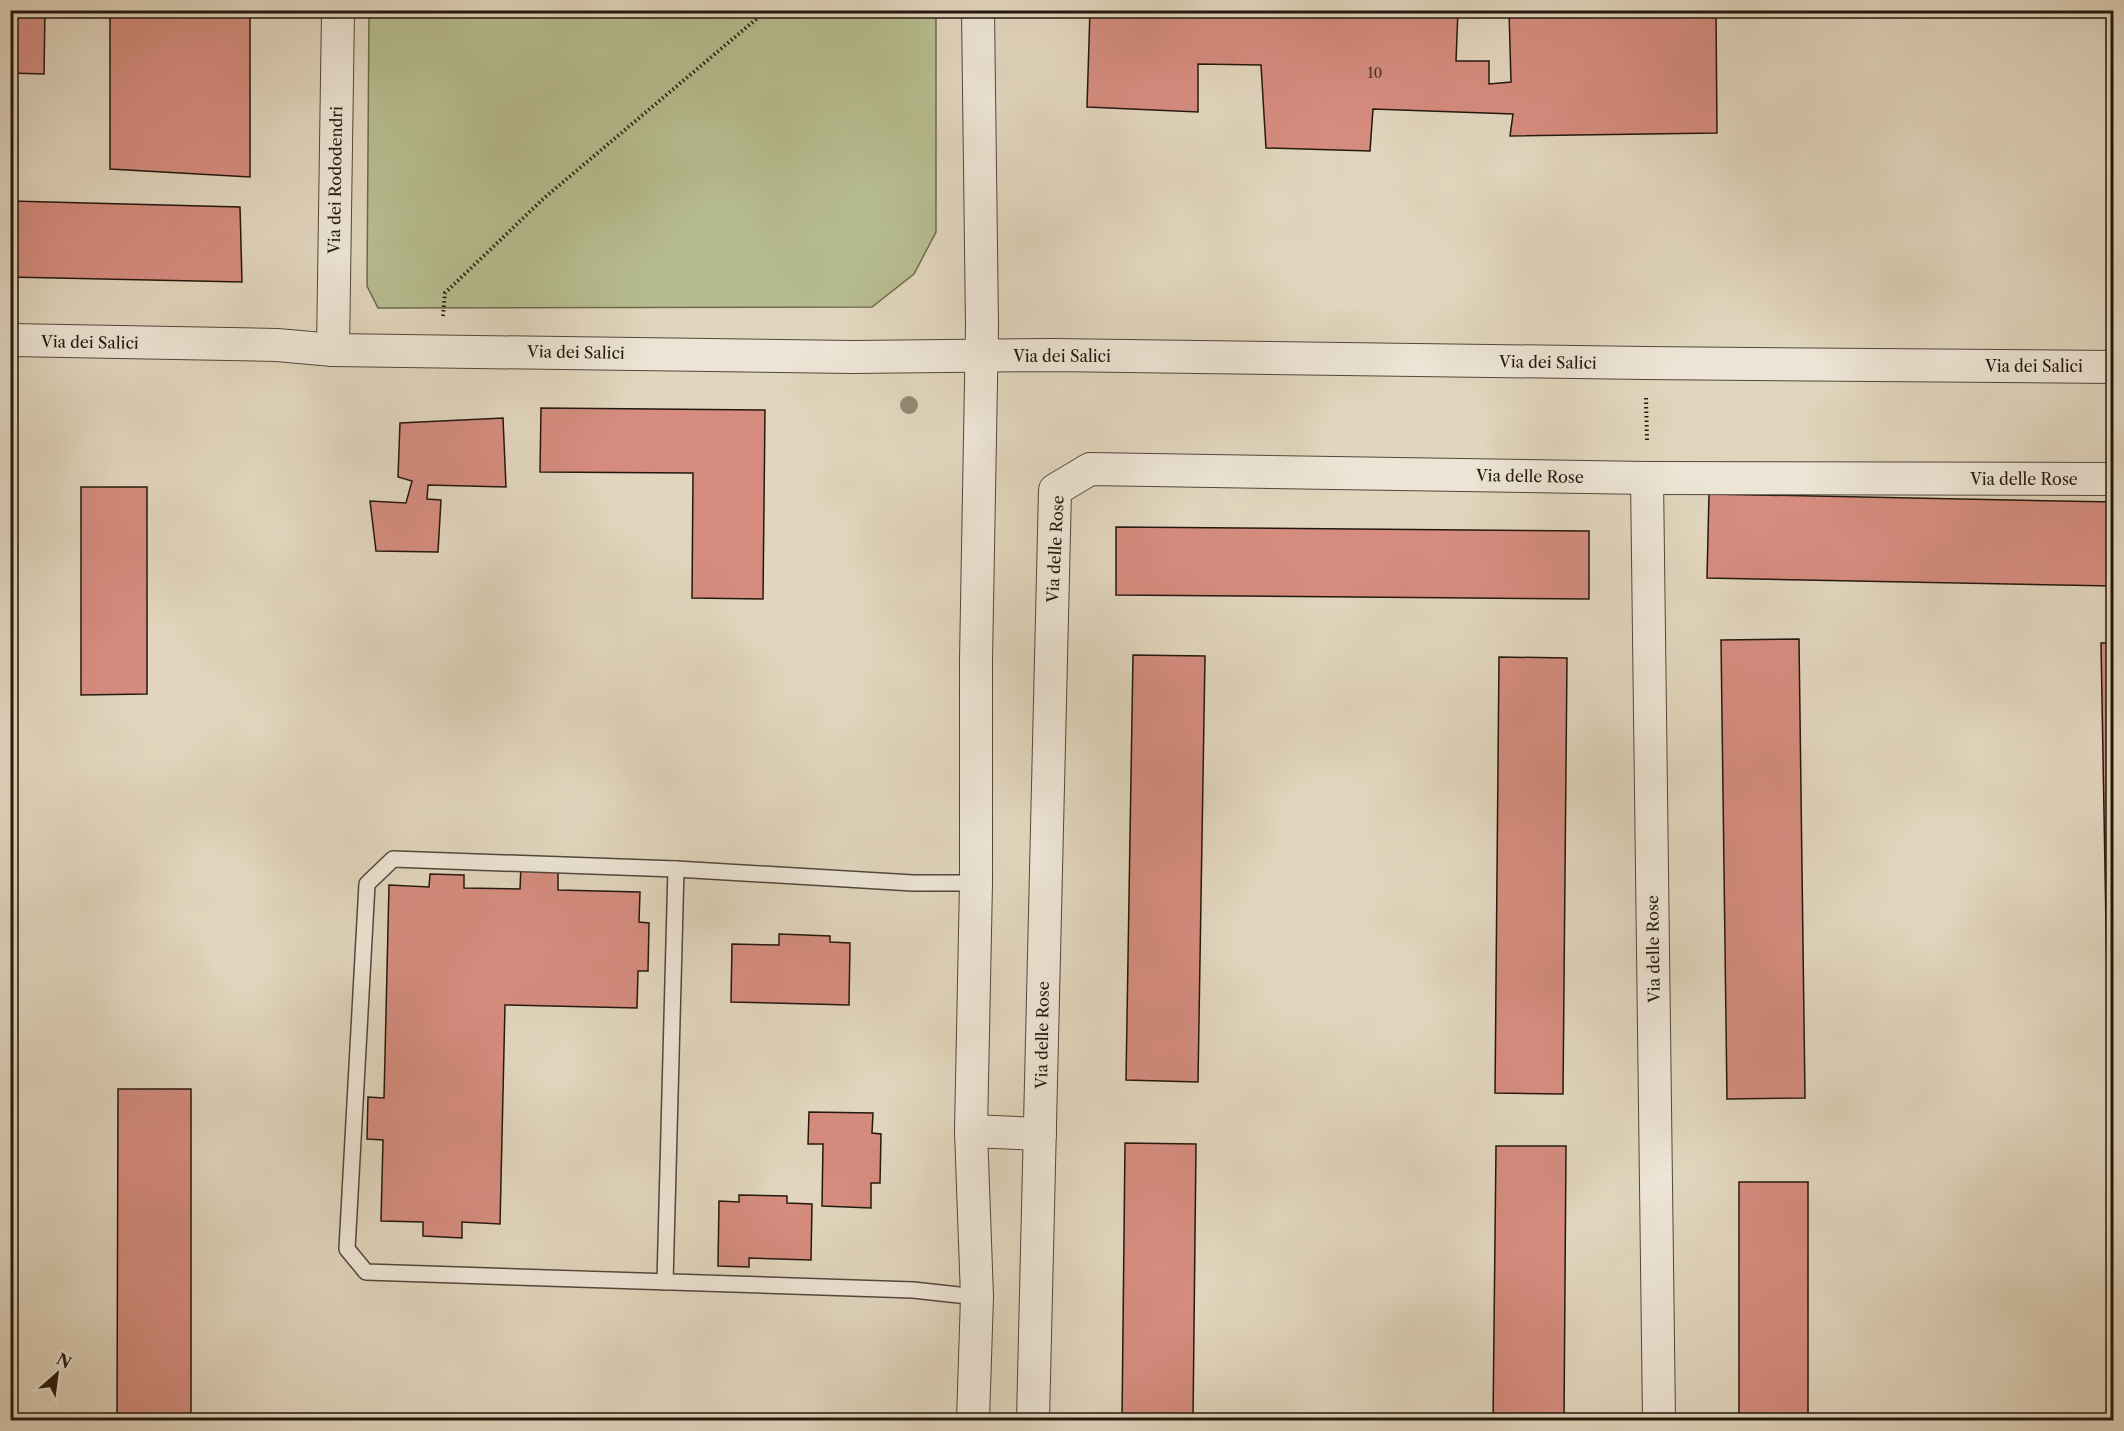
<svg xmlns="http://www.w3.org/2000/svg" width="2124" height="1431" viewBox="0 0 2124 1431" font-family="'Libre Caslon Text',serif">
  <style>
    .green { fill: #b6bc8f; stroke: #6d6a4e; stroke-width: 1.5 }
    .building { fill: #d58c7f; stroke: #24180e; stroke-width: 1.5 }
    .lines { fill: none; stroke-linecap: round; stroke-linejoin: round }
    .lane-casing { stroke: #53473a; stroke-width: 18 }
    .street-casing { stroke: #53473a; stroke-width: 34 }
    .path { stroke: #24180e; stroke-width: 4; stroke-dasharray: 1.5 3; stroke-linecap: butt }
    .lane { stroke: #ece4d4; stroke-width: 15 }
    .street { stroke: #ece4d4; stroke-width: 32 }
    .tree { fill: #918872 }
    .labels { text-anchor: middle; stroke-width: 4.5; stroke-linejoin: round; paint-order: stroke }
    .number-label { font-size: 14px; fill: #50352a }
    .street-label { font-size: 16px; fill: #24180e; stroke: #ece4d4 }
  </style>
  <rect width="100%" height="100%" fill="#e1d5bd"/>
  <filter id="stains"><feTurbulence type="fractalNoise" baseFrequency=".00333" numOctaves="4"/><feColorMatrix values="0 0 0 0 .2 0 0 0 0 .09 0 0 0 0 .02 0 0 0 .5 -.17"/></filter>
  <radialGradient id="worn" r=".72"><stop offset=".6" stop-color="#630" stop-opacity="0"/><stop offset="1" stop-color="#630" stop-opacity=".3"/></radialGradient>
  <path class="green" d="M369,11H936V232L914,274L872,307L378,308L367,286Z"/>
  <g class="building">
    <path d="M10,10H45L44,74L10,73Z"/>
    <path d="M110,10H250V177L110,169Z"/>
    <path d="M1090,10H1198L1197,16L1269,14V10H1458L1456,61H1489V84L1511,82L1509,10H1716L1717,133L1510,136L1513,114L1373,109L1370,151L1266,148L1261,65L1198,64V112L1087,107Z"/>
    <path d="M10,201L240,207L242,282L10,277Z"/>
    <path d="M541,408L765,410L763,599L692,598L693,473L540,472Z"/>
    <path d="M503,418L506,487L428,485L427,499L441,500L438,552L376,551L370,501L406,503L412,481L398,477L400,423Z"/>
    <path d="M81,487H147V694L81,695Z"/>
    <path d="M1709,494L2114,502V586L1707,578Z"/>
    <path d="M1116,527L1589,531V599L1116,595Z"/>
    <path d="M1799,639L1805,1098L1727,1099L1721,640Z"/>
    <path d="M2101,643H2114V1095H2109Z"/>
    <path d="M1133,655L1205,656L1198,1082L1126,1080Z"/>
    <path d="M1499,657L1567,658L1563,1094L1495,1093Z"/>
    <path d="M521,865L558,866V890L640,892L639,922L649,923L648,971H638L637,1008L505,1005L500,1224L462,1222V1238L423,1236V1222L381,1221L383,1140L367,1139L368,1097L384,1098L389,885L429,887L430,874L464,875V888L520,889Z"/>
    <path d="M779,934L830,936V942L850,943L849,1005L731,1002L732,944L779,945Z"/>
    <path d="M118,1089H191V1420H117Z"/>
    <path d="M809,1112L873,1113L872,1133L881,1134L880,1183H871V1208L822,1206L823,1144H808Z"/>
    <path d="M1125,1143L1196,1144L1193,1420H1122Z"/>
    <path d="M1496,1146H1566L1564,1420H1493Z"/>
    <rect x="1739" y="1182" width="69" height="238"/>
    <path d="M739,1195L787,1196V1203L812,1204L811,1260L749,1258V1267L718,1266L719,1201L739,1202Z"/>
  </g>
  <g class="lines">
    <defs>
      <g id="lane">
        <path d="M976,883H913L676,869L393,859L367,884L347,1249L366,1272L913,1290L977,1297"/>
        <path d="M665,1282L676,869"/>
      </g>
      <g id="street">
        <path d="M10,340L277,345L333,350L852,357L1053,355L1646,363L2114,367"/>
        <path d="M333,350L338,10"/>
        <path d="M1647,478L1659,1420"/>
        <path d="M971,1131L1040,1134"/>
        <path d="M973,1420L977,1297L971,1131L976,883V660L982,326L978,10"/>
        <path d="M1033,1420L1055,490L1090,469L1647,478L2114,479"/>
      </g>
    </defs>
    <use href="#lane" class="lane-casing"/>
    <use href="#street" class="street-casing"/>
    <g class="path">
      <path d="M443,316L445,293L543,199L767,10"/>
      <path d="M1646,398L1647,441"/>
    </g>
    <use href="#lane" class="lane"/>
    <use href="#street" class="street"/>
  </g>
  <circle class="tree" cx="909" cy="405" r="9"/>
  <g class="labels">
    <g class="number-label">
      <text x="1375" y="78">10</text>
    </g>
    <g class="street-label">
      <text transform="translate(335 180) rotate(-89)" y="6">Via dei Rododendri</text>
      <text transform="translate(90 342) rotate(1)" y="6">Via dei Salici</text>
      <text transform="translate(576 352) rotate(1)" y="6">Via dei Salici</text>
      <text x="1062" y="362">Via dei Salici</text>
      <text transform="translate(1548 362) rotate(1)" y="6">Via dei Salici</text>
      <text x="2034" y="372">Via dei Salici</text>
      <text transform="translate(1530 476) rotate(1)" y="6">Via delle Rose</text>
      <text x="2024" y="485">Via delle Rose</text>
      <text transform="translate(1055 549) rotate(-87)" y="6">Via delle Rose</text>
      <text transform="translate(1653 949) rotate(-91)" y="6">Via delle Rose</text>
      <text transform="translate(1042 1035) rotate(-89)" y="6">Via delle Rose</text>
    </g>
  </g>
  <rect width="2124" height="1431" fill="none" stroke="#e1d5bd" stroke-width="36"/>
  <rect x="12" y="12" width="2100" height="1407" fill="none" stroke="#24180e" stroke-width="3"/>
  <rect x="18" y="18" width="2088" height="1395" fill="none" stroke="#24180e" stroke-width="1.5"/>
  <g transform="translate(57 1374) rotate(28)" stroke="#ece4d4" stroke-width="4.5" paint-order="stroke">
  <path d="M0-4.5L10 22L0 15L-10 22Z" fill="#24180e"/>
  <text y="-9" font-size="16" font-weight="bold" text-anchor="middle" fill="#24180e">N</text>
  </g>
  <rect width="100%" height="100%" filter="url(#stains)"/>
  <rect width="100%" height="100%" fill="url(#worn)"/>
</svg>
